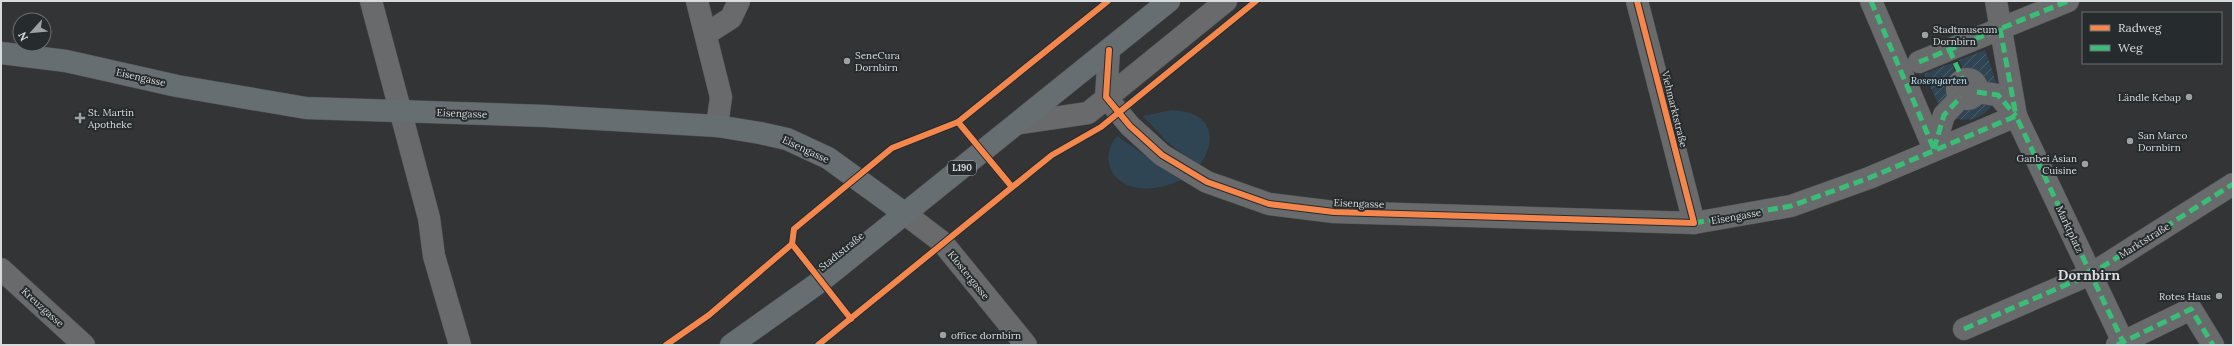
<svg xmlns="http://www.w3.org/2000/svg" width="2234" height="346" viewBox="0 0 2234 346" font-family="Lora,serif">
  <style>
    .grass { fill: #2f4554 }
    .garden { fill: url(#garden-furrows) }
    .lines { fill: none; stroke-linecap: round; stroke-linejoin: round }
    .minor-casing { stroke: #505253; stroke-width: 23 }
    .major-casing { stroke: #505253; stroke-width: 23 }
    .minor { stroke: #686a6c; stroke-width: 22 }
    .major { stroke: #666e72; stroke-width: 22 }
    .quiet { stroke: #3abd76; stroke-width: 5; stroke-dasharray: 10 5; stroke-linecap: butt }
    .cycleway-casing { stroke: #262b2e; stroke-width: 8 }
    .cycleway { stroke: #f5874c; stroke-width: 6 }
    .poi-dot { fill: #9ea1a3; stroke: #262b2e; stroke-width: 1.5 }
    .labels { text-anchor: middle; stroke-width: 4; stroke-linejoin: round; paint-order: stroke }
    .shield { fill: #262b2e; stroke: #a3a6a8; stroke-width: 1 }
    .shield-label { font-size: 9px; font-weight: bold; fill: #d8dbdd }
    .poi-label { font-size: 10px; fill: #d8dbdd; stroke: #262b2e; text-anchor: start }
    .street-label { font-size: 10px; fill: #d8dbdd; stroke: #262b2e }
    .park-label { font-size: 10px; font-style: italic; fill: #c2e6ff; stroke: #262b2e }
    .district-label { font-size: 14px; font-weight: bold; fill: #d8dbdd; stroke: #262b2e }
  </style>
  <defs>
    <pattern id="garden-furrows" width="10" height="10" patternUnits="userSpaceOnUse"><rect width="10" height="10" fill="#2f4554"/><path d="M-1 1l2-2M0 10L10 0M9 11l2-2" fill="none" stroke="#4c5f6c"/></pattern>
  </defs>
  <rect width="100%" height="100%" fill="#323436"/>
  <g class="grass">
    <path d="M1172,110C1180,111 1190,112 1197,116C1217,128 1210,152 1199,166L1167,142L1143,116Z"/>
    <path d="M1117,136L1181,180C1167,186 1153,190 1138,188C1111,184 1099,158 1117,136Z"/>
  </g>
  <g class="garden">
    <path d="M1985,50L1998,87L1984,88L1977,76L1964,72L1959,60Z"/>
    <path d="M1952,63L1956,75L1949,84V96L1942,111L1924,74Z"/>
    <path d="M1996,99C1985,118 1971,124 1950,117C1953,114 1958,108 1962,107C1973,105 1984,101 1996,99Z"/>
  </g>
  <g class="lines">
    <defs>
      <g id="minor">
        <path d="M371,1L429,218L434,256L460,345"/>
        <path d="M697,1L721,97L717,126"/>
        <path d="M1637,1L1694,223"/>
        <path d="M1871,1L1934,149"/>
        <path d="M1996,1L2016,116"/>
        <path d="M706,34L731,18L739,1"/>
        <path d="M1109,50L1106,97L1130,126L1162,155L1207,182L1269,204L1334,212L1694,223L1791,206L1869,178L2016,116L2123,342"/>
        <path d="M1919,62L2068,1"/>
        <circle cx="1967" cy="89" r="10"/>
        <path d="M1977,92L1998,95L2016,116"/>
        <path d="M1020,123L1088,113L1226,1"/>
        <path d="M1934,149L1944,115L1961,97"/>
        <path d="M904,213L942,242L1026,345"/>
        <path d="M1,269L84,345"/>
        <path d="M1964,329L2091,274L2233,184"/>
        <path d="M2117,345L2191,309L2213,345"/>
      </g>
      <g id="major">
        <path d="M1,53L66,61L177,86L306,108L545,116L717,126L760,133L787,139L828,158L904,213"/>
        <path d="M731,345L821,281L1169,1"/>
      </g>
    </defs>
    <use href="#minor" class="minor-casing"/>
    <use href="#major" class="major-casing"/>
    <use href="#minor" class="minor"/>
    <use href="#major" class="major"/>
    <g class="quiet">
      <path d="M1871,1L1934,149"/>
      <path d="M2000,28L2016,116"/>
      <path d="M1949,49L1963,80"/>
      <path d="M1919,62L2068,1"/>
      <path d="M1977,92L1998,95L2016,116"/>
      <path d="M1934,149L1944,115L1961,97"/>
      <path d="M1694,223L1791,206L1869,178L2016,116L2123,342"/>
      <path d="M1964,329L2091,274L2233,184"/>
      <path d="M2117,345L2191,309L2213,345"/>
    </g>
    <defs>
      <g id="cycleway">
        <path d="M1109,50L1106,97L1130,126L1162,155L1207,182L1269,204L1334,212L1694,223L1637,1"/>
        <path d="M958,122L1012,187"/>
        <path d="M792,244L851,319"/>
        <path d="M666,345L709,315L792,244L794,229L892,148L958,122L1108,1"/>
        <path d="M818,345L1037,167L1052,155L1101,127L1256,1"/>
      </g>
    </defs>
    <use href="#cycleway" class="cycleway-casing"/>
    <use href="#cycleway" class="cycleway"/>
  </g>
  <g class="poi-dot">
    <circle cx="1925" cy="35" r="4"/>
    <circle cx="847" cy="61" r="4"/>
    <circle cx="2189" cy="97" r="4"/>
    <path d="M78 112h4v4h4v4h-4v4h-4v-4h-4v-4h4z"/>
    <circle cx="2130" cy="141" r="4"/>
    <circle cx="2085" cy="164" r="4"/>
    <circle cx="2219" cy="296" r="4"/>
    <circle cx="943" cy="335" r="4"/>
  </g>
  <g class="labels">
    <rect class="shield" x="948" y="161" width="28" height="14" rx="3"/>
    <g class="shield-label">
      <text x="962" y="171">L190</text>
    </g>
    <g class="poi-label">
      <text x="1933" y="33">Stadtmuseum<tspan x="1933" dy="12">Dornbirn</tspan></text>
      <text x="855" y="59">SeneCura<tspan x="855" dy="12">Dornbirn</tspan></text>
      <text x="2181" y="101" text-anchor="end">Ländle Kebap</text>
      <text x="88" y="116">St. Martin<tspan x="88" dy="12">Apotheke</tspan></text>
      <text x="2138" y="139">San Marco<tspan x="2138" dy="12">Dornbirn</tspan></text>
      <text x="2077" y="162" text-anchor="end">Ganbei Asian<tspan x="2077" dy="12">Cuisine</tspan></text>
      <text x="2211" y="300" text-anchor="end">Rotes Haus</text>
      <text x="951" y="339">office dornbirn</text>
    </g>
    <g class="street-label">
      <text transform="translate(141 77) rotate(13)" y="4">Eisengasse</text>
      <text transform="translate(1675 109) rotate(76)" y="4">Viehmarktstraße</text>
      <text transform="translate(462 113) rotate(2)" y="4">Eisengasse</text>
      <text transform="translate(806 149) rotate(25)" y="4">Eisengasse</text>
      <text transform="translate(1359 203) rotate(2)" y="4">Eisengasse</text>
      <text transform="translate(1736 216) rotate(-10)" y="4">Eisengasse</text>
      <text transform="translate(2070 229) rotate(65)" y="4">Marktplatz</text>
      <text transform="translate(2144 240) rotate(-32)" y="4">Marktstraße</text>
      <text transform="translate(841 251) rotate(-39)" y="4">Stadtstraße</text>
      <text transform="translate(969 275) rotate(51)" y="4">Klostergasse</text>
      <text transform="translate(43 307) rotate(42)" y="4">Kreuzgasse</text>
    </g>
    <g class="park-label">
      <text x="1939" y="84">Rosengarten</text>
    </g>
    <g class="district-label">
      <text x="2089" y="280">Dornbirn</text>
    </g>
  </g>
  <rect width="2234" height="346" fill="none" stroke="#d8dbdd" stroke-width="4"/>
  <rect x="2082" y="12" width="140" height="52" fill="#262b2e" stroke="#6d7174"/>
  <rect x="2090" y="25" width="20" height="6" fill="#f5874c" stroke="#6d7174"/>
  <text x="2118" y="32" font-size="12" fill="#d8dbdd">Radweg</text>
  <rect x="2090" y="45" width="20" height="6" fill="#3abd76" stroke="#6d7174"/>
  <text x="2118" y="52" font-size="12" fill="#d8dbdd">Weg</text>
  <g transform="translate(32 32) rotate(243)"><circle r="19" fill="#262b2e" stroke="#6d7174"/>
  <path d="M0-3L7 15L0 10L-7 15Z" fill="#9ea1a3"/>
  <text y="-6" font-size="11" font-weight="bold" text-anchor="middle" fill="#d8dbdd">N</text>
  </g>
</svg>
